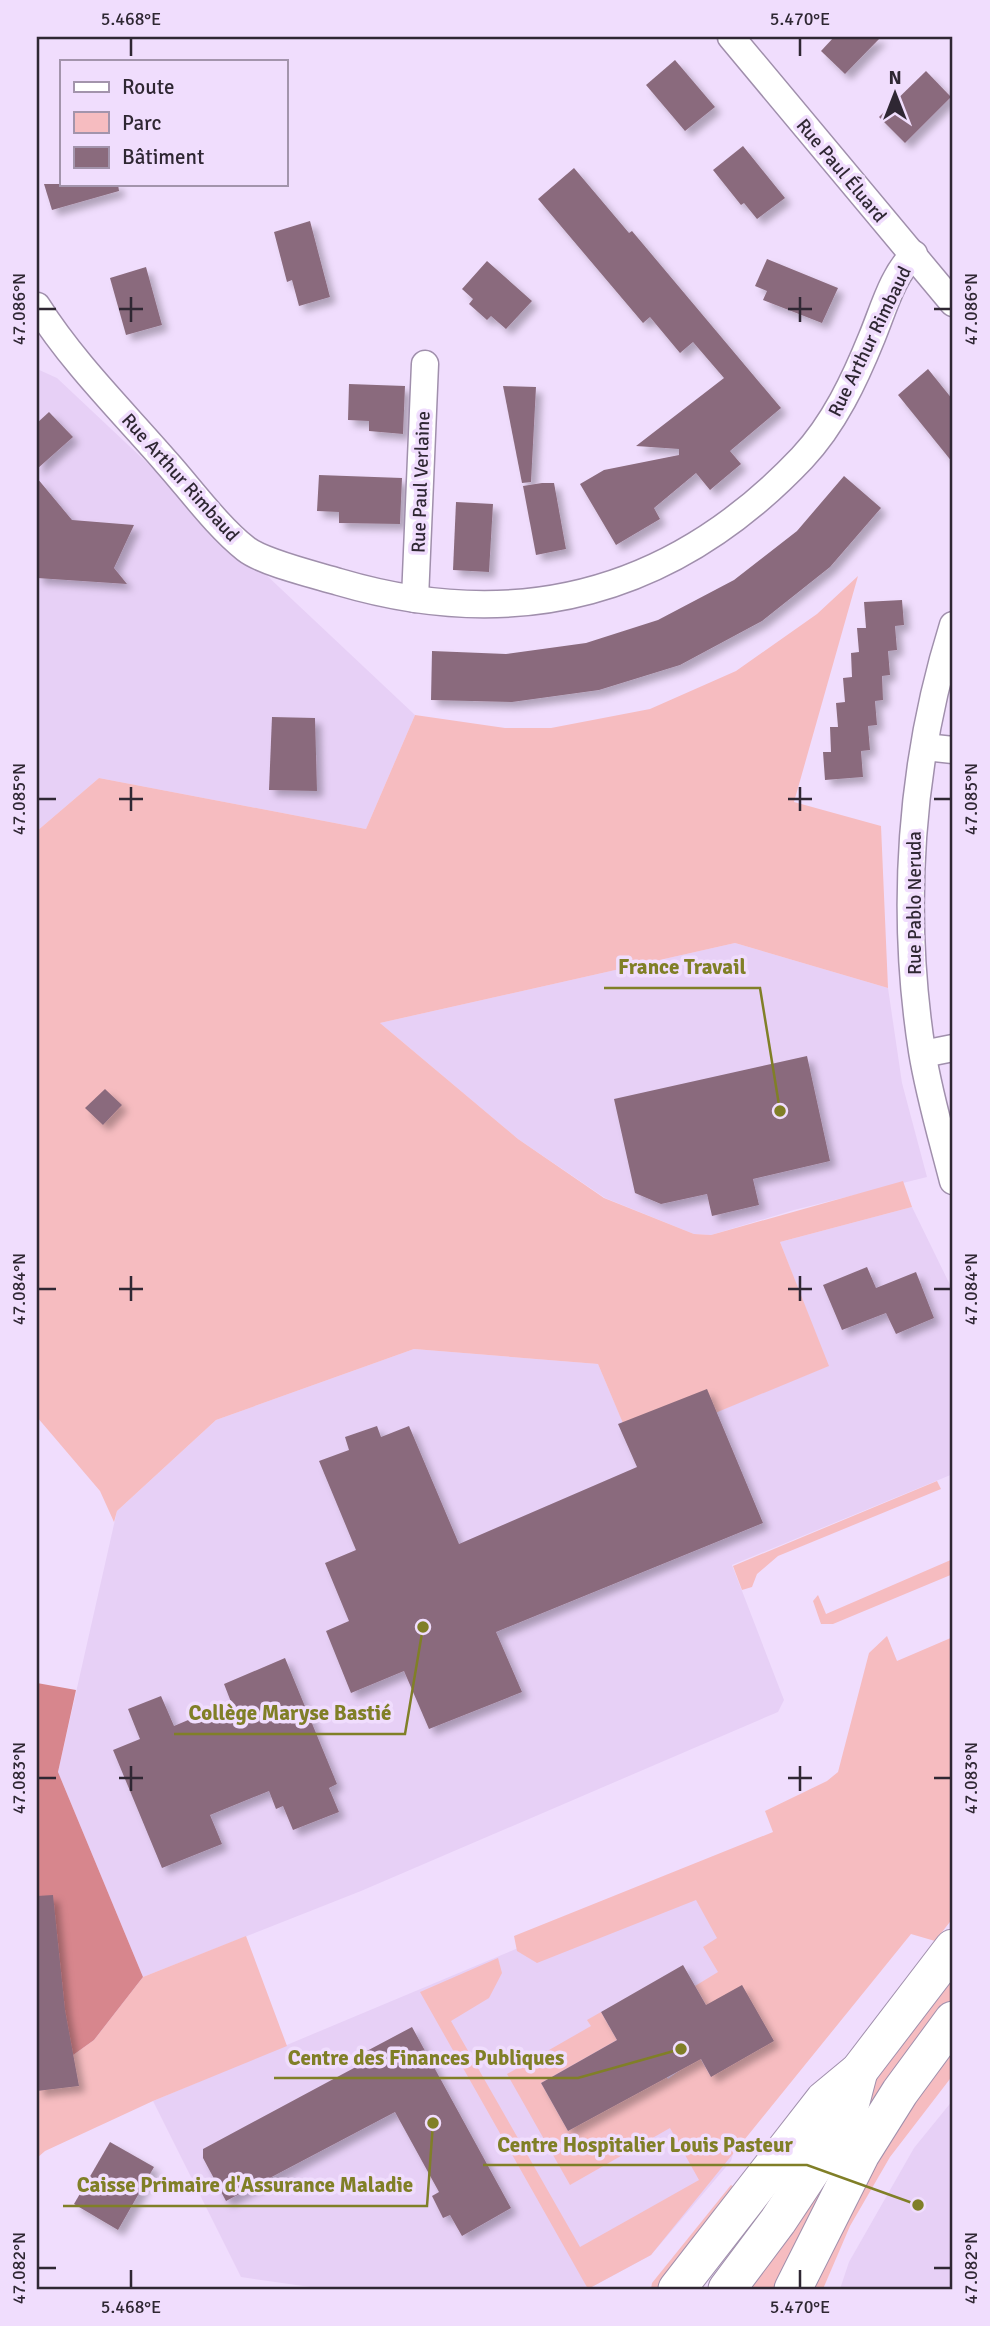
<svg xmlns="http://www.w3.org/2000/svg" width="990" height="2326" viewBox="0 0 990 2326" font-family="Signika,sans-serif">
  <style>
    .built { fill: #e7d0f6 }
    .green { fill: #f6bcc0 }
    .forest { fill: #d7868d }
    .building { fill: #8a6b7d; filter: url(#shadow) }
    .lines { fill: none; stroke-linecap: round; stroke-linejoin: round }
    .street-casing { stroke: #a08fac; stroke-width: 29 }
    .secondary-casing { stroke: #a08fac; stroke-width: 39 }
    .street { stroke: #fff; stroke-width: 26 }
    .secondary { stroke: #fff; stroke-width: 37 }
    .ticks { fill: none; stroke: #2f2733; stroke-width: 2.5 }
    .labels { text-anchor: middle; stroke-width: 7; stroke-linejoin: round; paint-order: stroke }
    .street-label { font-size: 19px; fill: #2f2733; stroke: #f0ddfd }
    .leader { fill: none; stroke: #807f27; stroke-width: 2.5 }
    .callout-dot { fill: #807f27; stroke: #f0ddfd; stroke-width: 2.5 }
    .callout-label { font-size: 21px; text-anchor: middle; font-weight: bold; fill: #807f27; stroke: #f0ddfd; stroke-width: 7; stroke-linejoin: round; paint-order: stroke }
    .neatline { fill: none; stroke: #2f2733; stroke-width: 2.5 }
    .ticks-label { font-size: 18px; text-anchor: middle; fill: #2f2733 }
  </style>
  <defs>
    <filter id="shadow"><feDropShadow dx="6" dy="6" stdDeviation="3.5" flood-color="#0004"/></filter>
  </defs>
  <rect width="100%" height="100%" fill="#f0ddfd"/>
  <g class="built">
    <path d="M37,369L57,378L415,715L366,829L99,778L37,831Z"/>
    <path d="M735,943L888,988L902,1083L927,1177L794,1210L711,1235L694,1234L605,1198L518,1139L380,1023Z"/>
    <path d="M912,1207L953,1291V1474L732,1565L784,1700L778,1712L361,1891L143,1977L58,1772L117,1511L216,1420L414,1349L598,1364L633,1446L828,1366L780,1242Z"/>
    <path d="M831,1817L731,2161L651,2255L588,2289H324L241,2277L153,2101Z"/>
    <path d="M953,2100V2289H840L849,2262L914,2148Z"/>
  </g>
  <g class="green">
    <path d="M858,576L794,802L881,826L888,988L735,943L380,1023L518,1139L604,1198L694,1234L711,1235L903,1181L912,1207L780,1242L829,1366L633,1447L598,1364L414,1349L216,1420L117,1511L114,1522L100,1491L37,1417V831L99,778L366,829L415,715L505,728H551L650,709L736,671L817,614Z"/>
    <path d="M937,1481L941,1489L778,1556L757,1574L752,1587L742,1590L733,1566Z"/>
    <path d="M953,1559V1574L833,1624H821L813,1601L818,1595L826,1614Z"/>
    <path d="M887,1636L897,1661L953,1637V1918L935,1941L911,1934L651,2255L588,2289L420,1992L498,1958L502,1973L489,1998L451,2021L580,2247L699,2180L670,2128L570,2185L507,2074L591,2026L587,2020L601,2012L617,2040L541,2083L568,2131L665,2075L668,2079L699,2056L711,2077L706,2005L695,1986L718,1972L703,1947L717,1938L696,1900L537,1963L517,1951L514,1936L773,1832L765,1811L827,1781L838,1772L869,1653Z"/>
    <path d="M246,1936L287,2046L153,2101L45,2151L37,2158V2081L94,2040L143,1977Z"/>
    <path d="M953,1972V1999L902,2064L777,2289H747L893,2051Z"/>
    <path d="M953,2043V2075L890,2157L850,2226L823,2289H808L843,2214Z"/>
    <path d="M731,2185L742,2192L663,2289H651L652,2283Z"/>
  </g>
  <path class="forest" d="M37,1683L76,1690L58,1772L143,1977L94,2040L37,2081Z"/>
  <g class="building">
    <path d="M834,37H881L845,74L821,51Z"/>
    <path d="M675,60L715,107L685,131L646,85Z"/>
    <path d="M926,71L951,97L905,143L879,117Z"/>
    <path d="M743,146L785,198L757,219L744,203L741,205L713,170Z"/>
    <path d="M574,168L629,233L632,231L781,408L730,451L741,464L710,490L696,473L654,508L660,519L616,545L580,484L604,470L679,455V449L636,446L724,378L693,342L680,353L650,317L643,323L538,199Z"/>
    <path d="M44,184H118L119,191L52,210Z"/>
    <path d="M310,221L330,297L299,306L292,280L287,282L274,232Z"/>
    <path d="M767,259L838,288L822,323L763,300L767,291L755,286Z"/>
    <path d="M487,261L532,301L506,329L491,316L487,320L469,304L473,299L462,289Z"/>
    <path d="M146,267L162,325L126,335L110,278Z"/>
    <path d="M928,369L953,400V463L898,395Z"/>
    <path d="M349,384L405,386L403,434L369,431V421L348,420Z"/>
    <path d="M503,386L536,387L531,482L522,483Z"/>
    <path d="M49,412L73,437L37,469V423Z"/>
    <path d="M319,475L402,478L400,524L339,523V512L317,511Z"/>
    <path d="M844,476L881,508L830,567L762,621L680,665L599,690L512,702L431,700L432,651L506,654L586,643L658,620L734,580L797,531Z"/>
    <path d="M37,478L72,520L134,525L114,568L127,584L37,578Z"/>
    <path d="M542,483H554L566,549L536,555L523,486Z"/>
    <path d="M456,502L493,504L489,572L453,570Z"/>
    <path d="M902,600L904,625L895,626L897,650L888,651L890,675L882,676L883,700L875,701L877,725L868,726L870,750L861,751L863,777L825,780L823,752H831L830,727H838L836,703L845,702L843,678L852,677L851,653L859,652L857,628H866L864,602Z"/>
    <path d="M272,717L315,718L317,791L269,790Z"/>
    <path d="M807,1056L830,1161L753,1179L759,1205L712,1216L707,1194L661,1204L635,1193L614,1099Z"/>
    <path d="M105,1089L122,1105L103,1125L85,1108Z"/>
    <path d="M867,1267L876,1288L916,1272L934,1318L896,1334L886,1313L842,1330L823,1285Z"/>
    <path d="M707,1389L763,1523L496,1632L522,1692L429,1729L404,1671L351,1693L326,1631L349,1621L325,1563L356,1550L319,1461L349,1450L345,1437L377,1426L381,1437L409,1426L459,1544L637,1467L618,1424Z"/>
    <path d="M285,1658L337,1784L329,1788L339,1812L293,1830L283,1806L276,1809L269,1791L210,1815L222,1844L162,1868L113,1750L140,1739L128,1709L161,1696L174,1726L231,1702L224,1684Z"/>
    <path d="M53,1895L65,2010L79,2086L37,2091V1896Z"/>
    <path d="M683,1965L706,2005L742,1985L774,2041L711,2077L701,2059L568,2131L541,2083L617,2040L601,2012Z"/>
    <path d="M412,2027L511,2208L462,2236L450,2215L443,2218L432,2196L439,2192L395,2112L226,2201L203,2158V2149L367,2061L363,2053Z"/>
    <path d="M110,2142L154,2167L118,2230L74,2204Z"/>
  </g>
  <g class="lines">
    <defs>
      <g id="street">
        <path d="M731,37L953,303"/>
        <path d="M37,306C73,363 123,412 167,463C191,490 218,527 246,549C264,563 316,575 339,582C519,635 674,593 802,458C834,424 855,379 872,337C884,308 892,276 914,254"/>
        <path d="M415,599L425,364"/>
        <path d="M953,625C910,762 900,910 922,1051C929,1095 942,1138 953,1181"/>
        <path d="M925,747L953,750"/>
        <path d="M923,1054L953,1048"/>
      </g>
      <g id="secondary">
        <path d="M677,2289L824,2100L859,2071L953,1948"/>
        <path d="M727,2289L778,2221L847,2117L859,2071"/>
        <path d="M793,2289L861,2154L900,2092L953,2020"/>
      </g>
    </defs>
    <use href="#street" class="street-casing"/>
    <use href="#secondary" class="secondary-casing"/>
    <use href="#street" class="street"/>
    <use href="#secondary" class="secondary"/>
  </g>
  <path class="ticks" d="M131,38V56M800,38V56M131,297V322M800,297V322M38,309H56M119,309H143M788,309H812M934,309H951M131,787V811M800,787V811M38,799H56M119,799H143M788,799H812M934,799H951M131,1276V1301M800,1276V1301M38,1289H56M119,1289H143M788,1289H812M934,1289H951M131,1766V1791M800,1766V1791M38,1778H56M119,1778H143M788,1778H812M934,1778H951M38,2268H56M934,2268H951M131,2270V2288M800,2270V2288"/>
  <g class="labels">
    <g class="street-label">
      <text transform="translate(842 170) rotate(50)" y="7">Rue Paul Éluard</text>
      <text transform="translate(869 341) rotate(-64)" y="7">Rue Arthur Rimbaud</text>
      <text transform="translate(181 477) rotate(48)" y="7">Rue Arthur Rimbaud</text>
      <text transform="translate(420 482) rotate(-88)" y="7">Rue Paul Verlaine</text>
      <text transform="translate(914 903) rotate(-90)" y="7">Rue Pablo Neruda</text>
    </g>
  </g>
  <path class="leader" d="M780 1111L760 988H604M423 1627L405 1734H174M681 2049L578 2078H274M918 2205L807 2165H483M433 2123L427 2206H63"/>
  <g class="callout-dot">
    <circle cx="780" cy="1111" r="7"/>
    <circle cx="423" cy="1627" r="7"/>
    <circle cx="681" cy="2049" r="7"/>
    <circle cx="918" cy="2205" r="7"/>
    <circle cx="433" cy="2123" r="7"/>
  </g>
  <g class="callout-label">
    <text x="682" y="974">France Travail</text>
    <text x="290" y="1720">Collège Maryse Bastié</text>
    <text x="426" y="2065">Centre des Finances Publiques</text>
    <text x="645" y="2152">Centre Hospitalier Louis Pasteur</text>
    <text x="245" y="2192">Caisse Primaire d'Assurance Maladie</text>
  </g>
  <rect width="990" height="2326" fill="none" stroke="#f0ddfd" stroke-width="77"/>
  <rect x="60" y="60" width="228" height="126" fill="#f0ddfd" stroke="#a394ac" stroke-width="2"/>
  <rect x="74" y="82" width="35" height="10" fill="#ffffff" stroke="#a394ac" stroke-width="2"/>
  <text x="122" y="94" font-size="21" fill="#2f2733">Route</text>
  <rect x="74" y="112" width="35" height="21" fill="#f6bcc0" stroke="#a394ac" stroke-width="2"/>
  <text x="122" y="130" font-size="21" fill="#2f2733">Parc</text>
  <rect x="74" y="147" width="35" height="21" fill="#8a6b7d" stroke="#a394ac" stroke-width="2"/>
  <text x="122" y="164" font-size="21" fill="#2f2733">Bâtiment</text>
  <g transform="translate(895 94)" stroke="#f0ddfd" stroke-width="5" paint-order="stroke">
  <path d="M0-5L12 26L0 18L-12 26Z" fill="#2f2733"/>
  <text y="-10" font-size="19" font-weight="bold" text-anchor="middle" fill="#2f2733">N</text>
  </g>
  <rect x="38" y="38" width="913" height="2250" class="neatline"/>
  <g class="ticks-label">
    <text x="131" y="25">5.468°E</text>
    <text x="800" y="25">5.470°E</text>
    <text transform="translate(19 309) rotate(-90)" y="6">47.086°N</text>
    <text transform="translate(971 309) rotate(-90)" y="6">47.086°N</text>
    <text transform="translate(19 799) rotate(-90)" y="6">47.085°N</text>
    <text transform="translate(971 799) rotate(-90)" y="6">47.085°N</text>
    <text transform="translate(19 1289) rotate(-90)" y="6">47.084°N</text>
    <text transform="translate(971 1289) rotate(-90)" y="6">47.084°N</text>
    <text transform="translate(19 1778) rotate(-90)" y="6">47.083°N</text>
    <text transform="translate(971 1778) rotate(-90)" y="6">47.083°N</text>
    <text transform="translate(19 2268) rotate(-90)" y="6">47.082°N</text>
    <text transform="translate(971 2268) rotate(-90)" y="6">47.082°N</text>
    <text x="131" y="2313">5.468°E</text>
    <text x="800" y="2313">5.470°E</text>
  </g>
</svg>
